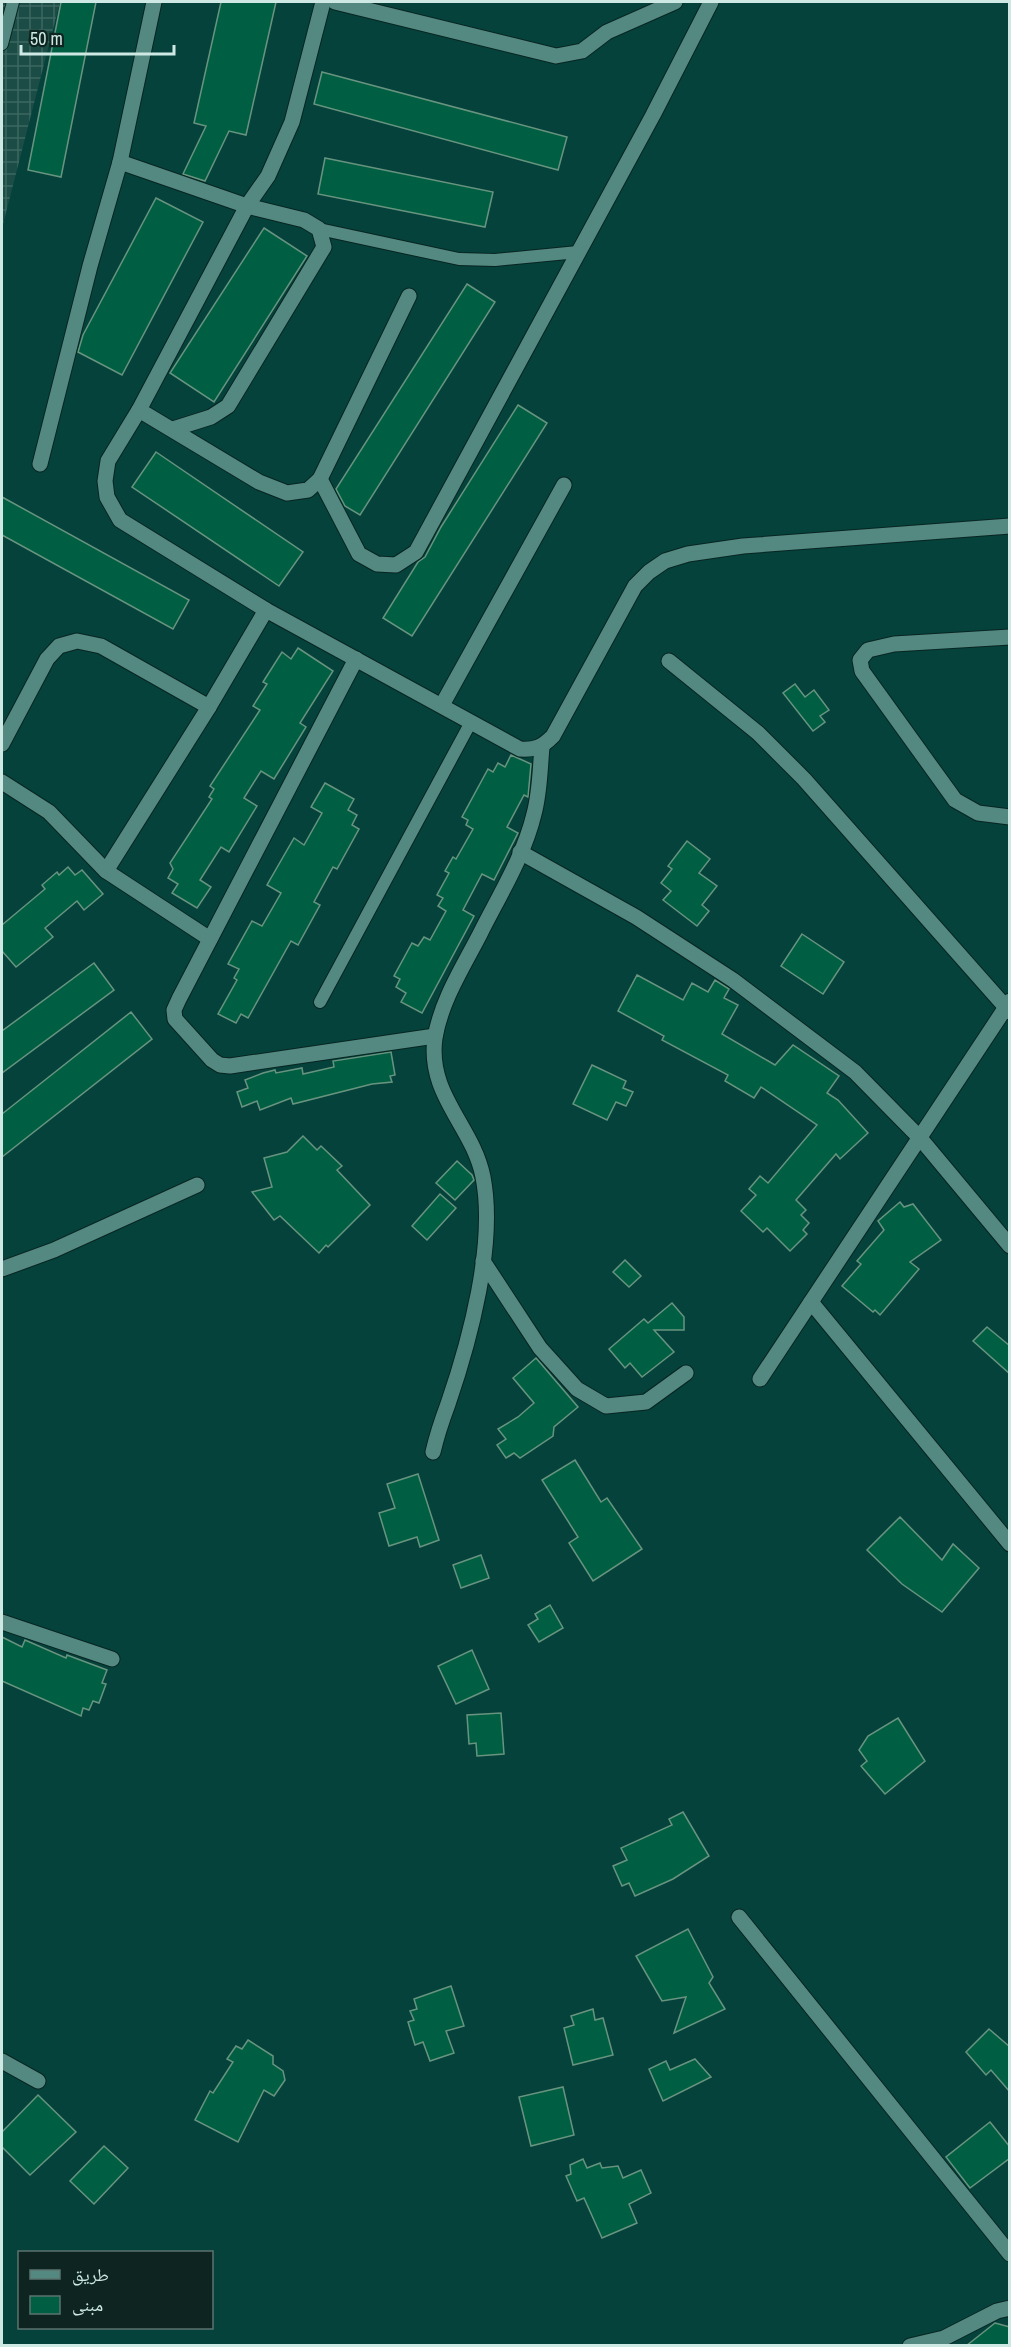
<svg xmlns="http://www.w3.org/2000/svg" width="1011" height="2347" viewBox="0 0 1011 2347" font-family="'Archivo Narrow','Noto Naskh Arabic',sans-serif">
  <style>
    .industrial { fill: url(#industrial-grid) }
    .building { fill: #005f42; stroke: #68947f; stroke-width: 1.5 }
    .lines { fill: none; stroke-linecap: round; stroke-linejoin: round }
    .service-casing { stroke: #082521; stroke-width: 14 }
    .minor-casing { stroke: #082521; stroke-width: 17 }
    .service { stroke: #548981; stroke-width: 12 }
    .minor { stroke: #548981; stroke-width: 15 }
  </style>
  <defs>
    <pattern id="industrial-grid" width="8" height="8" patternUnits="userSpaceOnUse" patternTransform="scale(1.5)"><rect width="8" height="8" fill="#1b4d46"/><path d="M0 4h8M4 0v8" fill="none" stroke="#3b6761"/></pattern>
  </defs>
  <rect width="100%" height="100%" fill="#05423c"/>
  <path class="industrial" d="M2,2H60L2,228Z"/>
  <g class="building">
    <path d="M61,2H96L61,177L28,170Z"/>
    <path d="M221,2H276L246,135L229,131L205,181L183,174L206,126L194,123Z"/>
    <path d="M322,72L567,137L558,170L314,104Z"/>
    <path d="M325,158L493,192L485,227L318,194Z"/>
    <path d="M156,198L203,222L122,375L78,352L83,335Z"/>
    <path d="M264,228L307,256L214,402L170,373Z"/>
    <path d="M467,284L495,302L360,515L345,506L336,489Z"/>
    <path d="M518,405L547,423L412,636L383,618L418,562L425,557L441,527Z"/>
    <path d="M156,452L303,552L279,586L132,487Z"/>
    <path d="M2,497L189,600L173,629L2,535Z"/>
    <path d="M298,648L333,671L300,723L306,727L274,779L261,771L244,798L257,806L229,852L221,847L200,880L211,887L197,908L172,893L178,884L168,878L173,869L170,863L212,799L209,797L214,789L210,786L260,710L253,706L267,684L263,682L282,652L291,659Z"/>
    <path d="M795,684L805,697L814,690L829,710L820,716L825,722L813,731L783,693Z"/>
    <path d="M511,755L531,764L528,797L524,795L507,827L518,833L494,880L482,874L463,910L474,916L422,1013L401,1002L406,993L396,987L400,979L394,976L412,943L418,946L424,937L430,940L446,911L438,906L443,898L437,895L449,873L445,871L453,857L456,859L473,829L466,825L468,820L462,817L488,769L493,772L498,763L505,767Z"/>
    <path d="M325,783L354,799L348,810L357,815L352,825L359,829L337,869L333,867L314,902L320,905L298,945L291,941L248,1018L241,1014L236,1023L218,1014L237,980L234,978L239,969L228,964L252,921L262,926L281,893L267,885L294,838L304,845L322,813L311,807Z"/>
    <path d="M687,841L710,859L699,873L717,886L702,905L709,911L697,926L663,900L671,891L661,883L672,869L668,866Z"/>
    <path d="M68,867L75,875L82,870L103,894L84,910L77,901L45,928L53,937L16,967L2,951V925L45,889L42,885L57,872L59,875Z"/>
    <path d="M802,934L844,962L823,994L781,966Z"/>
    <path d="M94,963L114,990L2,1073V1031Z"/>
    <path d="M637,975L683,1000L692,983L708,992L715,980L729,989L724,998L738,1005L722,1034L775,1065L793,1045L839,1076L827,1093L838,1100L868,1133L840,1159L836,1154L796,1200L806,1210L801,1215L809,1223L803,1230L807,1234L790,1251L767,1228L763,1232L741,1211L756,1195L749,1189L760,1176L768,1183L817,1125L761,1087L754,1098L725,1081L728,1075L662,1040L664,1036L618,1011Z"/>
    <path d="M131,1012L152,1039L2,1157V1114Z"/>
    <path d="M391,1052L395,1075L390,1076L392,1082L372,1084L293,1104L291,1098L260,1110L257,1101L242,1107L237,1092L248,1088L245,1080L263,1073L275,1070L276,1073L302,1068L303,1074L334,1067L333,1061Z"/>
    <path d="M592,1065L626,1081L623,1088L633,1092L626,1106L616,1102L607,1120L573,1104Z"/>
    <path d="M303,1136L317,1150L321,1146L342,1166L337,1170L370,1205L328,1247L326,1245L319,1253L280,1216L274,1220L252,1192L272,1187L264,1158L287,1152Z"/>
    <path d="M457,1161L472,1175L474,1180L455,1200L436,1183Z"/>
    <path d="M440,1194L456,1208L427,1240L412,1226Z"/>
    <path d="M900,1202L904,1207L913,1204L941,1240L910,1262L919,1269L880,1315L875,1310L873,1312L842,1286L861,1264L857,1261L884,1230L878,1221Z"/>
    <path d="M625,1260L641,1276L629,1287L613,1272Z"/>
    <path d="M672,1303L684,1317V1330H654L674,1352L642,1377L630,1363L625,1368L609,1349L644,1319L648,1323Z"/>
    <path d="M987,1327L1010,1346V1374L973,1341Z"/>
    <path d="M536,1358L578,1407L554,1427L553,1436L520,1458L514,1453L506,1458L497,1445L506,1439L498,1429L518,1417L534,1403L513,1378Z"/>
    <path d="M575,1460L601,1502L607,1498L642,1549L593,1581L569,1543L578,1537L542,1480Z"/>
    <path d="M418,1474L439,1540L420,1547L417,1537L389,1546L379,1513L395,1508L387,1484Z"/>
    <path d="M900,1517L942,1560L953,1544L979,1568L942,1612L902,1584L867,1550Z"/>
    <path d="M481,1555L489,1578L461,1588L453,1565Z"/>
    <path d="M550,1605L563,1628L539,1642L528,1625L538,1619L535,1614Z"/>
    <path d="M2,1637L22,1647L25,1640L66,1658L67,1655L107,1670L102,1683L106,1684L99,1703L93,1701L89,1710L83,1708L81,1716L2,1681Z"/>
    <path d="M472,1650L489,1689L456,1704L438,1666Z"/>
    <path d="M501,1713L504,1754L477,1756L476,1743L469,1744L467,1715Z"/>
    <path d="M898,1718L925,1761L885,1794L861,1766L867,1761L859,1750L868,1736Z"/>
    <path d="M683,1812L709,1856L673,1879L635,1896L629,1883L622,1886L613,1866L627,1860L621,1848L672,1825L669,1819Z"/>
    <path d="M688,1929L713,1977L709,1983L725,2009L674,2033L686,1997L662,2001L636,1956Z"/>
    <path d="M451,1986L464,2026L446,2031L454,2053L430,2061L423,2042L415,2045L408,2022L414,2020L410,2011L417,2009L414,1999Z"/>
    <path d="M593,2009L595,2020L603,2018L613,2055L573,2065L564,2028L574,2025L571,2016Z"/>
    <path d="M989,2029L1010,2047V2092L991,2070L986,2075L966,2052Z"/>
    <path d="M248,2040L273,2056V2064L283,2071L285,2080L274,2096L264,2090L238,2142L195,2120L210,2091L213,2093L233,2062L227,2059L236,2046L242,2049Z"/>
    <path d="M695,2059L711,2077L663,2101L649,2069L666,2061L670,2070Z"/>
    <path d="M563,2087L574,2135L531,2146L519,2097Z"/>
    <path d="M38,2095L76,2132L30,2175L2,2147V2132Z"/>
    <path d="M990,2122L1010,2147V2158L970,2188L946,2157Z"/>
    <path d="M104,2146L128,2168L94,2204L70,2181Z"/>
    <path d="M583,2159L587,2168L600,2163L602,2168L618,2166L623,2178L641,2170L651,2193L629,2204L637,2223L602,2238L584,2198L577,2201L566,2176L571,2174L570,2165Z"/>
    <path d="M995,2323L1010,2327V2346H966Z"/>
  </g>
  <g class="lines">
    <defs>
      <g id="service">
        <path d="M2,44L13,2"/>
        <path d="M319,229L459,259L495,260L578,252"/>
        <path d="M320,1002L471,722"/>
      </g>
      <g id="minor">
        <path d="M323,2L292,122L268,176L247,206L139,410L108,461L105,481L107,497L120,520L266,610L520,749C536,750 542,747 553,736L635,586L649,572L665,561L688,554L743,546L1010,526"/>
        <path d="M335,2L556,56L582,51L607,32L675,2"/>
        <path d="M120,162L247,206L304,220L319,229L324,247L228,406L211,417L173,429"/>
        <path d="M139,410L259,482L287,493L308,490L320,479L409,296"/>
        <path d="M40,464L90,266L120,162L154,2"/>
        <path d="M320,479L359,554L377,564L396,565L416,552L653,115L711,2"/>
        <path d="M1010,637L894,644L868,650L860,660L862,671L955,800L978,813L1010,817"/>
        <path d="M356,659L179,999L174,1010L175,1019L212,1060L220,1065L230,1066L435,1036"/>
        <path d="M669,661L758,733L804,779L1010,1012"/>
        <path d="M442,705L564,485"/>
        <path d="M2,744L47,659L59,646L77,641L101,646L209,707"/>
        <path d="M2,782L49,812L106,871L210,939"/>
        <path d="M520,852L636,917L733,980L855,1072L920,1138L1010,1246"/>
        <path d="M106,871L209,707L266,610"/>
        <path d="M483,1261L540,1348L577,1389L606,1406L646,1402L686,1373"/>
        <path d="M2,1269L54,1250L197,1185"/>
        <path d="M811,1302L1010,1544"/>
        <path d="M760,1379L1010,1001"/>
        <path d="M433,1452C437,1435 442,1420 448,1404C470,1340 496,1244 483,1177C473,1126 427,1095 435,1038C441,1001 463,967 480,934C499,896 524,856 534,814C540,792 540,769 542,747"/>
        <path d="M2,1622L112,1659"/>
        <path d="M739,1917L1010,2254"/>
        <path d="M2,2061L38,2081"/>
        <path d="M910,2346L944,2338L997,2311L1010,2308"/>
      </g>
    </defs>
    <use href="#service" class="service-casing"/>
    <use href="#minor" class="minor-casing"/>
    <use href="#service" class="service"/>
    <use href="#minor" class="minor"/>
  </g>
  <rect width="1011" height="2347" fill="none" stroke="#cee9e4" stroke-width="6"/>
  <rect x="18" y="2251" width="195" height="78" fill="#0e2421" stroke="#5b736f" stroke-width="1.5"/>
  <rect x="30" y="2270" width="30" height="9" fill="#548981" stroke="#5b736f" stroke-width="1.5"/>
  <text x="72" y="2281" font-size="18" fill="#cee9e4">طريق</text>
  <rect x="30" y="2296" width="30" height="18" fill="#005f42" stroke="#5b736f" stroke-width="1.5"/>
  <text x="72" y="2311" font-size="18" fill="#cee9e4">مبنى</text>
  <path d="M21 45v9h153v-9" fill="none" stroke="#cee9e4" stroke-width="3"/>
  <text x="30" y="45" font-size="18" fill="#cee9e4" stroke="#0e2421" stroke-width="4.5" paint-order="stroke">50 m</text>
</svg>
